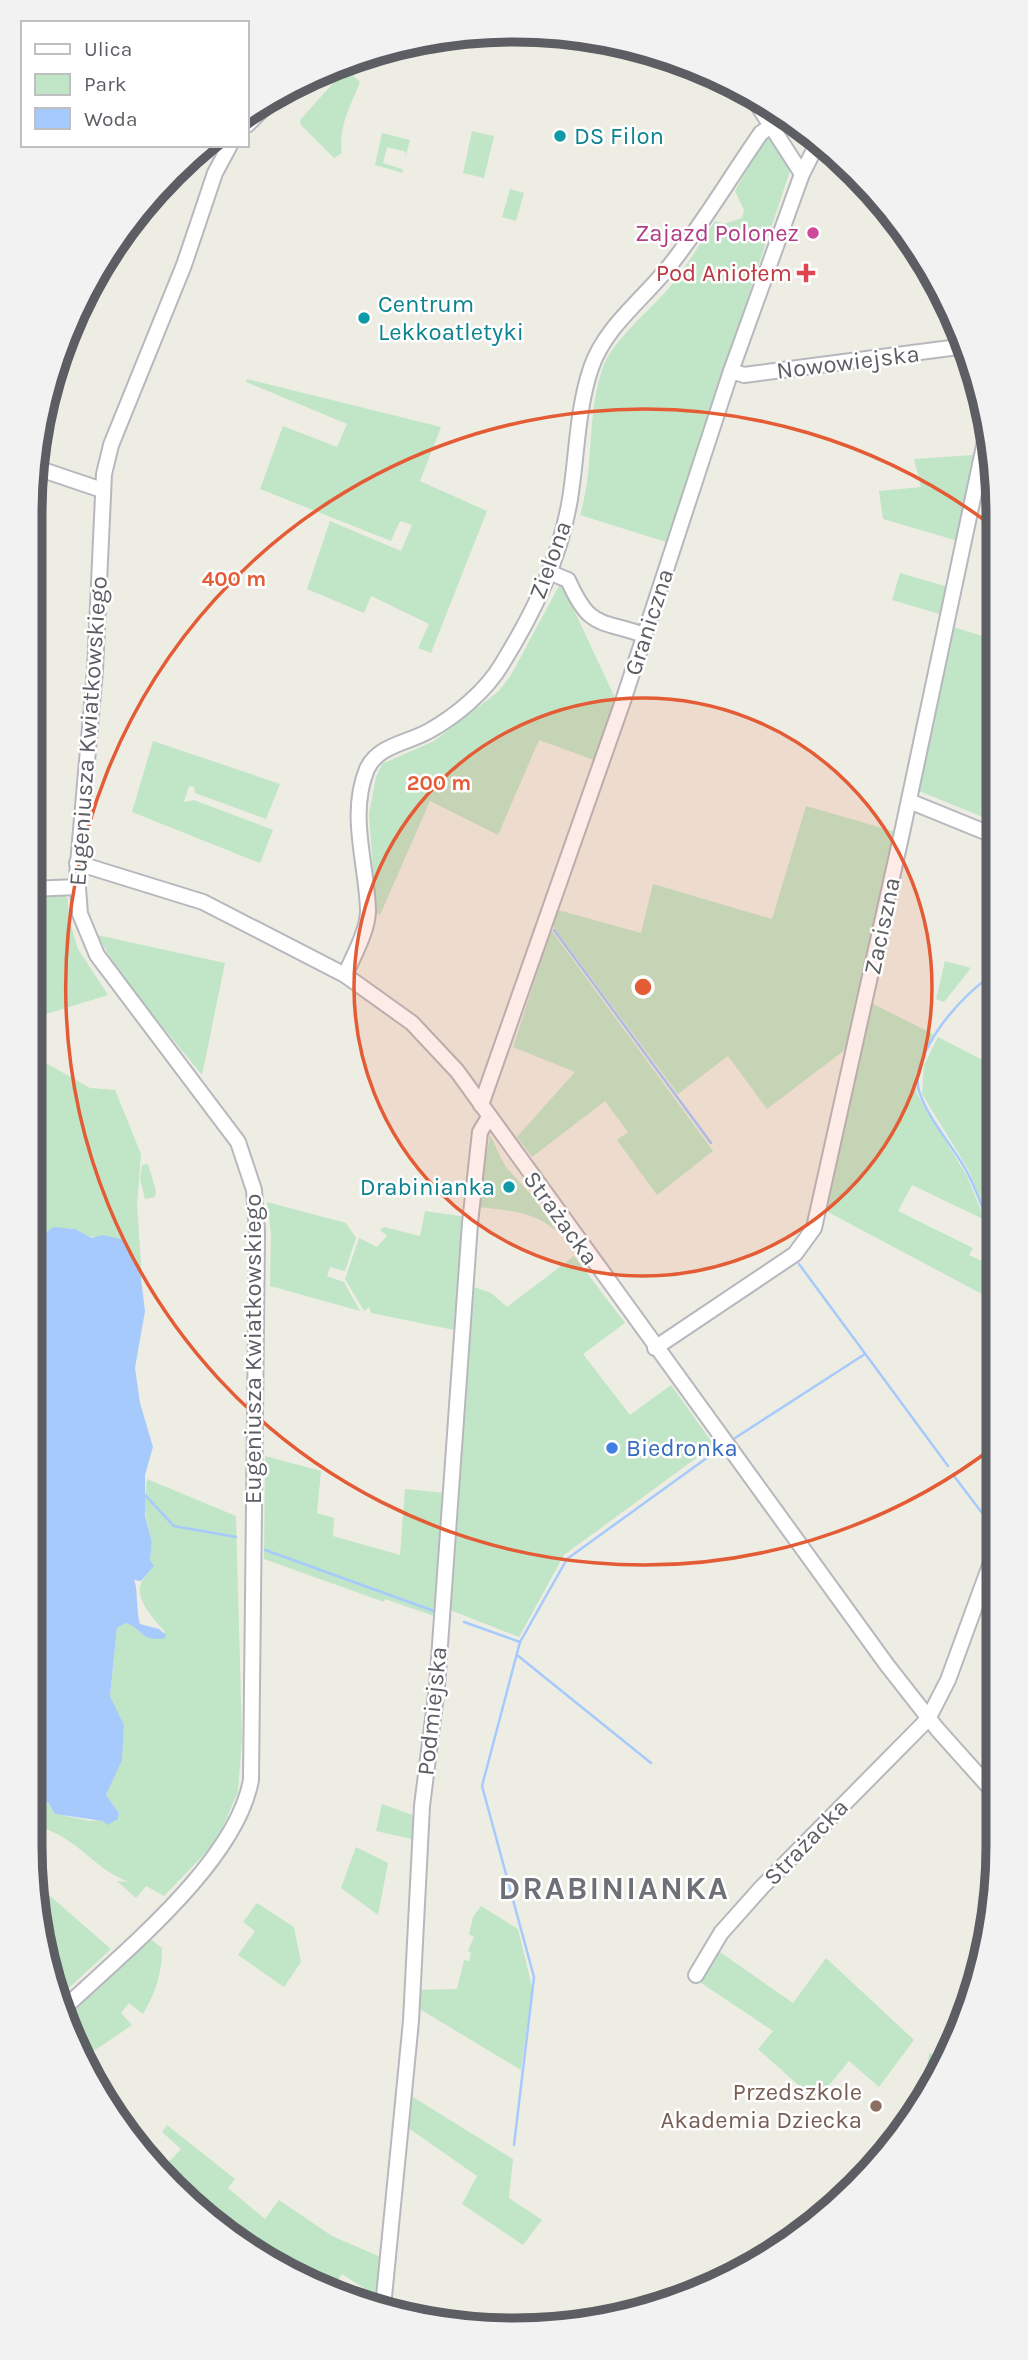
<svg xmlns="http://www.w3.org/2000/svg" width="1028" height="2360" viewBox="0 0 1028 2360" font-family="Karla,sans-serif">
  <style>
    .green { fill: #c1e5c7 }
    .water { fill: #a6cafc }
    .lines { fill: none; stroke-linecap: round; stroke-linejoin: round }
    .stream { stroke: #a6cafc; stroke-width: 2.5 }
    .minor-casing { stroke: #b7b8be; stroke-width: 18 }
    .minor { stroke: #fff; stroke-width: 14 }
    .ring { fill: none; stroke: #e45c35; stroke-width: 3.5 }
    .culture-dot { fill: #0f9aa8; stroke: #fff; stroke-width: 2.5 }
    .hotel-dot { fill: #d1479c; stroke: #fff; stroke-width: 2.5 }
    .health-dot { fill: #e0444e; stroke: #fff; stroke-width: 2.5 }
    .shop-dot { fill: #3f7fe0; stroke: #fff; stroke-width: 2.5 }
    .education-dot { fill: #8d6e63; stroke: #fff; stroke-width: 2.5 }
    .labels { text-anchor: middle; stroke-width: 5; stroke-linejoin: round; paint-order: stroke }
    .culture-label { font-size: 24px; fill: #0d838f; stroke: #fff; text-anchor: start }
    .hotel-label { font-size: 24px; fill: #b23c85; stroke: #fff; text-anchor: end }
    .health-label { font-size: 24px; fill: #be3a42; stroke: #fff; text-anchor: end }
    .street-label { font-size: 24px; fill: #5c5e64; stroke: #fff }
    .shop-label { font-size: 24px; fill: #366cbe; stroke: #fff; text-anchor: start }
    .education-label { font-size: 24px; fill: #785e54; stroke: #fff; text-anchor: end }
    .district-label { font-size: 32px; font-weight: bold; letter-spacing: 2px; fill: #6d7076; stroke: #fff }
    .rim { fill: none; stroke: #5c5e64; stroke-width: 9 }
    .centre { fill: #e45c35; stroke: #fff; stroke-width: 3.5 }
    .ring-label { font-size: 21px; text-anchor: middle; font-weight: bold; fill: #e45c35; stroke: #fff; stroke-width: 5; stroke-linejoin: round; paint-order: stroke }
  </style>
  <rect width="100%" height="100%" fill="#eeede4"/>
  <g class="green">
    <path d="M346,69L360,82C350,107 338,128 342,153L334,158L301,125L300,120Z"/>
    <path d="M472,131L494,136L484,178L463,173Z"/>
    <path d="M382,133L410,140L405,159L406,152L387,147L383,163L402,169L403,173L375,165Z"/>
    <path d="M769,139L790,171L666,542L580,515C595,468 586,414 603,367C613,340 650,310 669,288C686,267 700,244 715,221L724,224L742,218L744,210L735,191L763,140Z"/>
    <path d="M510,189L524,193L516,221L502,217Z"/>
    <path d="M247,379L441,427L420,481L487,511L431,653L418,648L429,624L371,596L364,613L307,589L330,521L401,551L412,525L400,521L391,541L260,489L283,426L337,447L347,424L246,382Z"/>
    <path d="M973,455L977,457L958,541L883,519L879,491L921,487L914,459Z"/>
    <path d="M900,573L948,587L943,615L892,600Z"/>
    <path d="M561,582L615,698L594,760L539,740L498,835L430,801L380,915L376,913L369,814L376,777L382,764L434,741L499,691L511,675Z"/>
    <path d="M950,626L995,640V822L914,789Z"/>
    <path d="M153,741L280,784L266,819L195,793L194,787L189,786L184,802L194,800L273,830L260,863L132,812Z"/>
    <path d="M806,806L896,832L851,1051L846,1049L767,1109L728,1056L678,1094L552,925L558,910L641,933L653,884L772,919Z"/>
    <path d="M65,896L68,899L69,920L78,949L108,995L30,1019V914L45,897Z"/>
    <path d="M551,930L713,1151L657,1195L617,1140L628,1132L605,1101L532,1157L517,1137L575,1072L513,1047Z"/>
    <path d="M97,935L225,963L202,1075L122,977Z"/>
    <path d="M945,961L971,968L944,1002L936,999Z"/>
    <path d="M869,1002L933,1034L915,1081L917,1094L967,1176L985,1220L912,1185L898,1211L973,1248L969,1255L997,1268V1302L826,1211Z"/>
    <path d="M938,1037L996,1067V1223L989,1219L968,1169L922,1094L924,1065Z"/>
    <path d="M30,1054L90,1088L115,1090L141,1154L137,1206L142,1278H139L140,1271L125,1240L85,1236L71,1228L45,1232L42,1239L30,1246Z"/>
    <path d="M490,1135L505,1166L534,1198L557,1232C535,1211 505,1210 477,1207Z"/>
    <path d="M148,1164L156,1191L155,1197L145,1199L140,1179L142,1165Z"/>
    <path d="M267,1202L346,1223L356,1238L345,1271L330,1267L327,1276L344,1282L360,1311L270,1286L271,1233Z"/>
    <path d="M425,1211L467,1217L459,1331L371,1313L369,1307L364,1311L345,1279L359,1238L377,1247L387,1236L380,1230L384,1227L420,1236Z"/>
    <path d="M574,1256L625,1323L583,1354L630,1415L671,1385L714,1445L564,1555L519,1637L445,1608L474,1287L491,1293L507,1307Z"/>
    <path d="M265,1456L321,1471L317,1513L334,1518L333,1536L400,1555L405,1489L447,1493L437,1617L385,1599L384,1602L264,1559Z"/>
    <path d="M147,1479L236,1516L242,1738L238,1792L216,1842L164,1896L146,1886L136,1898L117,1881L129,1882C93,1869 79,1838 39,1827L30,1832V1806L33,1803L48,1802L55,1814L91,1821L118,1819L119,1813L106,1795L122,1759L124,1725L110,1696L117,1628L126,1623C137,1626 139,1636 154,1639L165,1632C155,1620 131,1597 143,1580C146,1575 150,1571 154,1566L150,1560L152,1542L144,1507Z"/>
    <path d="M382,1804L418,1817L416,1840L376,1831Z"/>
    <path d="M356,1847L388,1863L378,1915L341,1888Z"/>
    <path d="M36,1884L111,1949L55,2001Z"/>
    <path d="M257,1903L294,1927L301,1962L284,1987L238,1955L255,1931L243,1922Z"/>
    <path d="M481,1906L518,1929L532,1987L521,2070L418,2008L414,1990L457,1989L464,1960L469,1961L471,1953L468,1951L474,1937L469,1934L473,1917Z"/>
    <path d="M149,1938L162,1948C162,1973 156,1992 143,2014L129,2003L121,2013L132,2025L91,2053L80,2056L64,2021Z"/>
    <path d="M717,1950L793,2003L826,1958L914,2040L879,2087L849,2061L816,2101L758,2049L773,2031L698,1981Z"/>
    <path d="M929,2053L946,2060L928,2095L924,2093Z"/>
    <path d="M408,2094L513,2159L509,2198L542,2220L523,2245L462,2204L477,2176L404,2125Z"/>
    <path d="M167,2125L235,2179L228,2188L265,2219L279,2200L332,2236L383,2258L379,2298L342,2274L332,2288L272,2266L179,2189L183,2183L164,2167L181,2149L162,2132Z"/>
  </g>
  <path class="water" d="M53,1227L75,1229L92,1238L102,1235L125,1240L140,1271L145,1311L135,1368L140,1403L153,1447L145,1475V1515L152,1542L150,1560L154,1566L141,1581L134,1580C138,1587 136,1610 140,1624L159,1629L166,1635L165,1638C141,1643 142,1628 126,1623L117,1628L110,1696L124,1725L122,1760L106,1795L119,1813L118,1819L107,1825L103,1821L55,1814L48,1802L33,1803L30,1806V1246Z"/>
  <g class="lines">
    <g class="stream">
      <path d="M554,930L711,1143"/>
      <path d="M994,975C964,990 908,1056 919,1091C928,1119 952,1145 966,1170C979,1194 987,1220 996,1245"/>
      <path d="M799,1264L948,1466"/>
      <path d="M735,1438L865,1354"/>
      <path d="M954,1476L992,1526"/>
      <path d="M145,1495L174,1526L236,1537"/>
      <path d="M995,1529L997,1522"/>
      <path d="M265,1550L434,1611"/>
      <path d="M464,1622L520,1642L482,1786L534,1977L514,2145"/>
      <path d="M520,1642L567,1559L715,1452"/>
      <path d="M517,1655L651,1763"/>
    </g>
    <defs>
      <g id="minor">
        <path d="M755,101L802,174"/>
        <path d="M247,125L279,93"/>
        <path d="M731,371L744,375L966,346"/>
        <path d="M37,468L102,490"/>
        <path d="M551,573L568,580C590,629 598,619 644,635"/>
        <path d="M909,801L995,836"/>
        <path d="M77,863L203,902L345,975L412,1023L457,1071L478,1100L887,1665L938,1730L998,1797"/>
        <path d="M30,889L77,887"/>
        <path d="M345,975C353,957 368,930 368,911C367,864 348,815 367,769C378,745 408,743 429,731C456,716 486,691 502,664C534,612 560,559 570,499C577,456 577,409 591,368C605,326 645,298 671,264C704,222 731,176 761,133L771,126"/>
        <path d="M481,1105L623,701L731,371L802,174L819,140"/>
        <path d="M655,1348L795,1254L814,1228L903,828L988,427"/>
        <path d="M696,1975L721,1933L762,1887L928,1719L948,1680L997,1546"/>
        <path d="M60,2012C121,1954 236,1863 251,1780L257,1232L254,1190L238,1142L97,955L80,914L77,875L95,670L104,474L111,445L184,265L215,173L230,145"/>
        <path d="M383,2307L411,2021L422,1806L437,1687L470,1223L480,1132L489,1117"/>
      </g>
    </defs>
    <use href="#minor" class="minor-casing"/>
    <use href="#minor" class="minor"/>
  </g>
  <circle cx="643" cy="987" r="289" fill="#e45c35" fill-opacity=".12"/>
  <g class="ring">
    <circle cx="643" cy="987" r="289"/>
    <path d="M995 1446A578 578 0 1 1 991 525"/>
  </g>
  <g class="culture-dot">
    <circle cx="560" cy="136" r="7"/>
    <circle cx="364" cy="318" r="7"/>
    <circle cx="509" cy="1187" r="7"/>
  </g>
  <circle class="hotel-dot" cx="813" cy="233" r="7"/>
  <path class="health-dot" d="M802.5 262.5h7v7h7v7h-7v7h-7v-7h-7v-7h7z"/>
  <circle class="shop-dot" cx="612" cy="1448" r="7"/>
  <circle class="education-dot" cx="876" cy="2106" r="7"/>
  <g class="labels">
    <g class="culture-label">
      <text x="574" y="144">DS Filon</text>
      <text x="378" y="312">Centrum<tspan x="378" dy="28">Lekkoatletyki</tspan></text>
      <text x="495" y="1195" text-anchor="end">Drabinianka</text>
    </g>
    <g class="hotel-label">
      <text x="799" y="241">Zajazd Polonez</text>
    </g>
    <g class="health-label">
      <text x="792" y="281">Pod Aniołem</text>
    </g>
    <g class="street-label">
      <text transform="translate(848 362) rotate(-7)" y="8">Nowowiejska</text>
      <text transform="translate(550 560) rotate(-70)" y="8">Zielona</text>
      <text transform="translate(649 622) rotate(-72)" y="8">Graniczna</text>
      <text transform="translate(88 731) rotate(-86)" y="8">Eugeniusza Kwiatkowskiego</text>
      <text transform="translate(882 926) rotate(-78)" y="8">Zaciszna</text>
      <text transform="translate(561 1218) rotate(54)" y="8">Strażacka</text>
      <text transform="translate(253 1349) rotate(-90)" y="8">Eugeniusza Kwiatkowskiego</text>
      <text transform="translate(432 1711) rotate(-84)" y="8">Podmiejska</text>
      <text transform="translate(806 1842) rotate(-46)" y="8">Strażacka</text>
    </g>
    <g class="shop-label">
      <text x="626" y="1456">Biedronka</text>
    </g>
    <g class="education-label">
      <text x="862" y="2100">Przedszkole<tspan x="862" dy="28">Akademia Dziecka</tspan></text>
    </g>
    <g class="district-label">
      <text x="614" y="1899">DRABINIANKA</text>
    </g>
  </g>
  <path d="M0 0H1028V2360H0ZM514 42H514A472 472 0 0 1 986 514V1846A472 472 0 0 1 514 2318H514A472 472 0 0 1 42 1846V514A472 472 0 0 1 514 42Z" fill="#f2f2f3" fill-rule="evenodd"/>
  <path class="rim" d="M514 42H514A472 472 0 0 1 986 514V1846A472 472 0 0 1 514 2318H514A472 472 0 0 1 42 1846V514A472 472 0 0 1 514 42Z"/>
  <circle cx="643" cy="987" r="10" class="centre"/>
  <g class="ring-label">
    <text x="234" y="586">400 m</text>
    <text x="439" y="790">200 m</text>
  </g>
  <rect x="21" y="21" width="228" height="126" fill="#ffffff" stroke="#bebfc1" stroke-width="2"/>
  <rect x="35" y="44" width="35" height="10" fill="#ffffff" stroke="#bebfc1" stroke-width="2"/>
  <text x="84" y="56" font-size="21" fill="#5c5e64">Ulica</text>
  <rect x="35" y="74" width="35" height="21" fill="#c1e5c7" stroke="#bebfc1" stroke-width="2"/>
  <text x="84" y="91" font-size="21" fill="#5c5e64">Park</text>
  <rect x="35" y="108" width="35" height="21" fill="#a6cafc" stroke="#bebfc1" stroke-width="2"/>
  <text x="84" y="126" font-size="21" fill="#5c5e64">Woda</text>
</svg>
